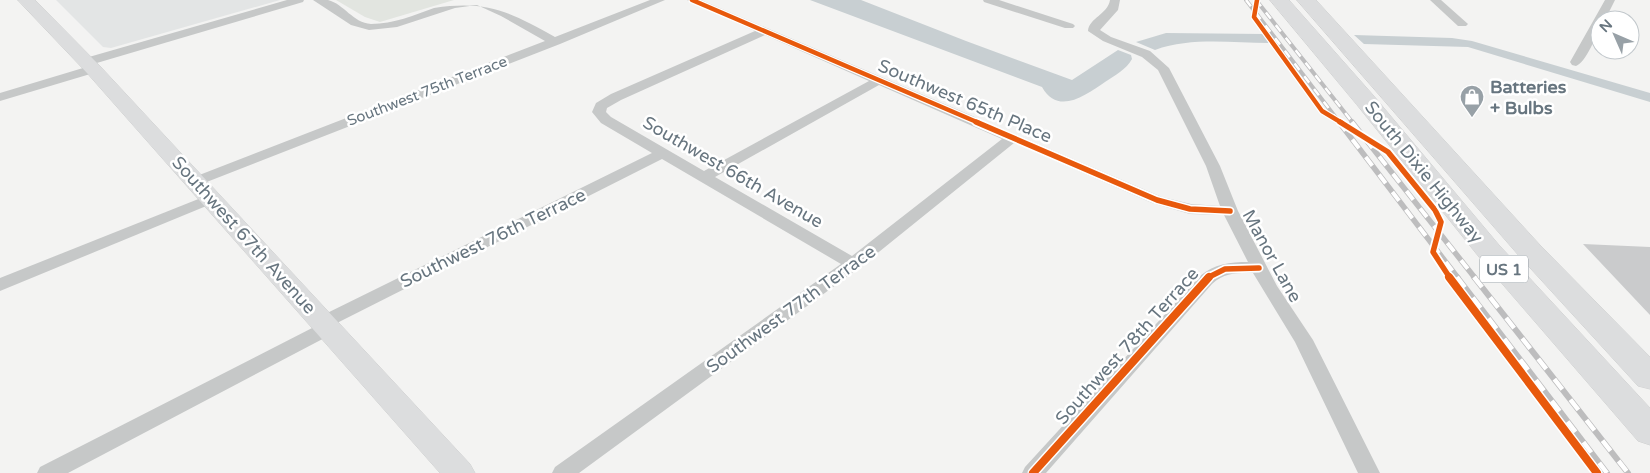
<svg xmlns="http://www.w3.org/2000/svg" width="1650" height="473" viewBox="0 0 1650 473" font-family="'Varela Round',sans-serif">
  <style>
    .built { fill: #e3e5e5 }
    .green { fill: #e2e5e0 }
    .water { fill: #c8cfd2 }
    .building { fill: #cacbcc }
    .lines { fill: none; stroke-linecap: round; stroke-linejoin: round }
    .secondary-casing { stroke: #cfd0d0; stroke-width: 1 }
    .highway-casing { stroke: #cfd0d0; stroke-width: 1 }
    .street { fill: #c6c8c8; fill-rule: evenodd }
    .secondary { fill: #dcddde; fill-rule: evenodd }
    .highway { fill: #dcddde; fill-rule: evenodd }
    .rail-far2-casing { stroke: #bdbdbe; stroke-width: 4 }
    .rail-far1-casing { stroke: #bdbdbe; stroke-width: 5.5 }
    .rail-casing { stroke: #bdbdbe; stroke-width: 6 }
    .rail-far2 { stroke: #fff; stroke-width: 2.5; stroke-dasharray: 8; stroke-linecap: butt }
    .rail-far1 { stroke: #fff; stroke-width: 4; stroke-dasharray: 11; stroke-linecap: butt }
    .rail { stroke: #fff; stroke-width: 4.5; stroke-dasharray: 13; stroke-linecap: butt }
    .cycleway-far2-casing { stroke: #fff; stroke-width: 7 }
    .cycleway-far1-casing { stroke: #fff; stroke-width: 9 }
    .cycleway-casing { stroke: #fff; stroke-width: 11 }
    .cycleway-far2 { stroke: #e8590c; stroke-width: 4.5 }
    .cycleway-far1 { stroke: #e8590c; stroke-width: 5.5 }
    .cycleway { stroke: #e8590c; stroke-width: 8 }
    .labels { text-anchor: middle; stroke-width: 5; stroke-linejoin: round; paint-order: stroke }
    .far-street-label { font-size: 15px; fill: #67757f; stroke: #fff }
    .shield { fill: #fff; stroke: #959ea5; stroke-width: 1 }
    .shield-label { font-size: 16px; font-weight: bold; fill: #67757f }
    .poi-label { font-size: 18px; font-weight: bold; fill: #67757f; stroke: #fff; text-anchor: start }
    .street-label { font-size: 18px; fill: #67757f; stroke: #fff }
  </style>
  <rect width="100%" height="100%" fill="#f3f3f2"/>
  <path class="built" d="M56,0H280L111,48L103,47Z"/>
  <path class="green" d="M336,0H454L380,22L365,17Z"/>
  <g class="water">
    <path d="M810,0H861L966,41L1072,80L1118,50L1131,55L1132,59C1127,69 1114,76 1105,82C1086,95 1058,116 1042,87Z"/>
    <path d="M1166,33L1264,34L1269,43C1231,43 1191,37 1155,50L1136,42Z"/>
    <path d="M1354,35L1452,38L1472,41L1650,93V102L1468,47L1364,44Z"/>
  </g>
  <path class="building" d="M1583,244L1650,247V315Z"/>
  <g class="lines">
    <defs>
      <path id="secondary" d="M18,0H35L99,65L470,464L475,473H440L87,73Z"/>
      <g id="highway">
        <path d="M1270,0H1289L1373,95L1499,245L1650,408V445L1638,441L1479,257L1357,105Z"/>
        <path d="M1297,0H1316L1540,245L1650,357V389L1638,386L1520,257Z"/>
      </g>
    </defs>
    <use href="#secondary" class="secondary-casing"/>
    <use href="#highway" class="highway-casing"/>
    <g class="street">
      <path d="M287,0H304L303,2L90,65L86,66L80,62L82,59Z"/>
      <path d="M313,0C317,0 324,0 328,0C344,4 353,23 371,24C394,24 414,15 434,8C488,0 510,12 555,37L650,0H665L560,44L199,185H189L187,182L189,179L545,41L501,16L477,5L455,8L397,27L369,30L351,25Z"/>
      <path d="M687,0H701L1162,197L1191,204L1220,206L1206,166L1158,70L1142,57L1103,41L1088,31C1089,18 1108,14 1110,0H1120L1118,10L1100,30L1111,37L1150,51L1169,68L1220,166L1238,211L1277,286L1313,340L1380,473H1358L1295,342L1253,273C1237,273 1225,272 1212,284L1046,473H1022L1025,467L1200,276C1214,264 1230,262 1248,262L1224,215L1190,214L1152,203L1014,143L859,268L579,473H552L555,467L841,264L662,159L335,324L337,328L334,333L68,473H37L40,467L316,326L314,322L317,318L652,153L601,123L592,112L596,103L611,94L755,31ZM765,35L869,81L704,171L611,117L606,112L607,108L621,100ZM879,85L1002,139L852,256L715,177Z"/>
      <path d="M983,0H999L1073,24L1075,26L1073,28H1065L984,2Z"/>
      <path d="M1430,0H1441L1468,24L1466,26H1458Z"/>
      <path d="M1605,0H1615L1605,20H1600C1600,30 1586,63 1576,66L1572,65L1570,62Z"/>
      <path d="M93,65L99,69L97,72L0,101V93Z"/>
      <path d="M211,194L216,196L219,199L216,202L0,291V278Z"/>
    </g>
    <use href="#secondary" class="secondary"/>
    <use href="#highway" class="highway"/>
    <defs>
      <g id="rail-far2">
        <path d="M1246,0L1340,123"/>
        <path d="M1256,0L1353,123"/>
      </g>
      <g id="rail-far1">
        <path d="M1339,122L1458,278"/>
        <path d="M1352,122L1475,278"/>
      </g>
      <g id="rail">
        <path d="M1457,277L1607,473"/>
        <path d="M1474,277L1628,473"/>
      </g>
    </defs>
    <use href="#rail-far2" class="rail-far2-casing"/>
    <use href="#rail-far1" class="rail-far1-casing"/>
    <use href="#rail" class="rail-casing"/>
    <use href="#rail-far2" class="rail-far2"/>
    <use href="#rail-far1" class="rail-far1"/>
    <use href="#rail" class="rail"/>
    <defs>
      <g id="cycleway-far2">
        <path d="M692,0L979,123"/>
        <path d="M1257,0L1254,17L1322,111L1342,123"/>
      </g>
      <g id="cycleway-far1">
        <path d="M976,122L1157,200L1190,209L1230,211"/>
        <path d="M1340,122L1388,152L1435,210L1441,222L1433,252L1450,278"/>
        <path d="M1207,278L1225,269L1259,268"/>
      </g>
      <g id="cycleway">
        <path d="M1449,277L1597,473"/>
        <path d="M1033,473L1209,277"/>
      </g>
    </defs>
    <use href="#cycleway-far2" class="cycleway-far2-casing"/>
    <use href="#cycleway-far1" class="cycleway-far1-casing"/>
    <use href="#cycleway" class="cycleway-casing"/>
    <use href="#cycleway-far2" class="cycleway-far2"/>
    <use href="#cycleway-far1" class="cycleway-far1"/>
    <use href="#cycleway" class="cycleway"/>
  </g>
  <defs>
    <symbol id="shop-pin" viewBox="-11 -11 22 30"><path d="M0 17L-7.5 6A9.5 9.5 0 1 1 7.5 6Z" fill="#98a1a7" stroke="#fff"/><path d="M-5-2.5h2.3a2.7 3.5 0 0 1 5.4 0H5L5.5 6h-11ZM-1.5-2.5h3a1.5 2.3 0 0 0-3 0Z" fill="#fff"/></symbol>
  </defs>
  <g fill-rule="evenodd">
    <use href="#shop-pin" x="1458" y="83" width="28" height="38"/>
  </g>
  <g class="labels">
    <g class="far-street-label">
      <text transform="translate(427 91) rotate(-21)" y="5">Southwest 75th Terrace</text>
    </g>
    <rect class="shield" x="1480" y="255.5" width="48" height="27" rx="4"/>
    <g class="shield-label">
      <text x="1504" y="275">US 1</text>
    </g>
    <g class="poi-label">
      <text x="1490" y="93">Batteries<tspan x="1490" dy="21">+ Bulbs</tspan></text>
    </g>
    <g class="street-label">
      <text transform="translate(965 101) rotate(23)" y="6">Southwest 65th Place</text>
      <text transform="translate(733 172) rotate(30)" y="6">Southwest 66th Avenue</text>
      <text transform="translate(1424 172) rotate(51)" y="6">South Dixie Highway</text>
      <text transform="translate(244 235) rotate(48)" y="6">Southwest 67th Avenue</text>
      <text transform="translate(493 238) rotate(-26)" y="6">Southwest 76th Terrace</text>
      <text transform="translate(1272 256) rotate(61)" y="6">Manor Lane</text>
      <text transform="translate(791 309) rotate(-36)" y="6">Southwest 77th Terrace</text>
      <text transform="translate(1127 346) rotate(-48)" y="6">Southwest 78th Terrace</text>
    </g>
  </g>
  <g transform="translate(1615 35) rotate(315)"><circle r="24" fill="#ffffff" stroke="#c2c8cc"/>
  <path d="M0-4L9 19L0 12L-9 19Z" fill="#98a1a7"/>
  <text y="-8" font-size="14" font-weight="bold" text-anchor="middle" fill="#67757f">N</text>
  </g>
</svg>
